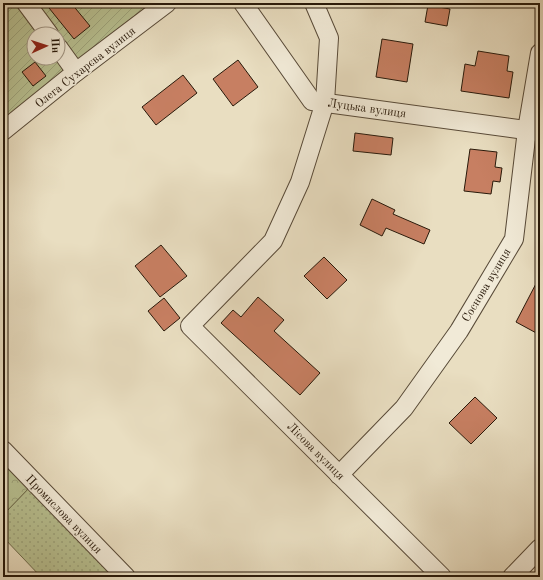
<svg xmlns="http://www.w3.org/2000/svg" width="543" height="580" viewBox="0 0 543 580" font-family="'Old Standard TT',serif">
  <style>
    .grass { fill: url(#grass-dots); stroke: #706d4e }
    .forest { fill: url(#forest-crowns); stroke: #706d4e }
    .garden { fill: url(#garden-furrows); stroke: #706d4e; fill-rule: evenodd }
    .building { fill: #c77f62; stroke: #28190a }
    .lines { fill: none; stroke-linecap: round; stroke-linejoin: round }
    .street-casing { stroke: #584a38; stroke-width: 20 }
    .street { stroke: #f1ead7; stroke-width: 18 }
    .labels { text-anchor: middle; stroke-width: 3; stroke-linejoin: round; paint-order: stroke }
    .street-label { font-size: 12px; fill: #28190a; stroke: #f1ead7 }
  </style>
  <defs>
    <pattern id="grass-dots" width="8" height="8" patternUnits="userSpaceOnUse"><rect width="8" height="8" fill="#b8c192"/><path d="M2 2h.1M6 6h.1" fill="none" stroke="#9ea57d" stroke-width="1.8" stroke-linecap="round"/></pattern>
    <pattern id="forest-crowns" width="20" height="18" patternUnits="userSpaceOnUse"><rect width="20" height="18" fill="#b8c192"/><path d="M2 6a3 3 0 1 1 6 0M12 15a3 3 0 1 1 6 0" fill="none" stroke="#9ea57d"/></pattern>
    <pattern id="garden-furrows" width="10" height="10" patternUnits="userSpaceOnUse"><rect width="10" height="10" fill="#b8c192"/><path d="M-1 1l2-2M0 10L10 0M9 11l2-2" fill="none" stroke="#9ea57d"/></pattern>
  </defs>
  <rect width="100%" height="100%" fill="#e9dec1"/>
  <filter id="stains"><feTurbulence type="fractalNoise" baseFrequency=".005" numOctaves="4"/><feColorMatrix values="0 0 0 0 .2 0 0 0 0 .09 0 0 0 0 .02 0 0 0 .5 -.17"/></filter>
  <radialGradient id="worn" r=".72"><stop offset=".6" stop-color="#630" stop-opacity="0"/><stop offset="1" stop-color="#630" stop-opacity=".3"/></radialGradient>
  <path class="grass" d="M29,488L115,577H41L3,537V515Z"/>
  <path class="forest" d="M3,461L29,488L3,515Z"/>
  <path class="garden" d="M3,3H151L71,65L3,122ZM34,34H58V58H34Z"/>
  <g class="building">
    <path d="M45,3H71L90,26L74,39Z"/>
    <path d="M428,5L450,9L447,26L425,22Z"/>
    <path d="M382,39L413,44L407,82L376,77Z"/>
    <path d="M478,51L509,56L507,71L513,72L509,98L461,91L465,64L475,66Z"/>
    <path d="M238,60L258,87L233,106L213,79Z"/>
    <path d="M35,62L46,76L33,86L22,72Z"/>
    <path d="M183,75L197,93L156,125L142,107Z"/>
    <path d="M355,133L393,138L391,155L353,151Z"/>
    <path d="M470,149L497,152L495,167L502,168L500,182L493,181L491,194L464,191Z"/>
    <path d="M372,199L395,210L393,214L430,230L424,244L386,228L382,236L360,225Z"/>
    <path d="M161,245L187,276L160,297L135,266Z"/>
    <path d="M324,257L347,280L327,299L304,276Z"/>
    <path d="M540,276V335L516,322Z"/>
    <path d="M258,297L284,320L274,331L320,373L300,395L221,323L233,310L241,317Z"/>
    <path d="M164,298L180,318L164,331L148,311Z"/>
    <path d="M475,397L497,418L471,444L449,423Z"/>
  </g>
  <g class="lines">
    <defs>
      <g id="street">
        <path d="M26,3L49,34"/>
        <path d="M243,3L312,101L540,132"/>
        <path d="M314,3L329,38L325,102L300,182L273,241L190,326L442,577"/>
        <path d="M58,47L76,72"/>
        <path d="M3,131L76,72L167,3"/>
        <path d="M3,450L126,577"/>
        <path d="M339,475L404,408L459,331L514,239L527,130L540,53"/>
        <path d="M512,577L540,548"/>
      </g>
    </defs>
    <use href="#street" class="street-casing"/>
    <use href="#street" class="street"/>
  </g>
  <g class="labels">
    <g class="street-label">
      <text transform="translate(85 67) rotate(-38)" y="4">Олега Сухарєва вулиця</text>
      <text transform="translate(367 108) rotate(8)" y="4">Луцька вулиця</text>
      <text transform="translate(486 285) rotate(-59)" y="4">Соснова вулиця</text>
      <text transform="translate(316 451) rotate(45)" y="4">Лісова вулиця</text>
      <text transform="translate(64 514) rotate(46)" y="4">Промислова вулиця</text>
    </g>
  </g>
  <rect width="543" height="580" fill="none" stroke="#e9dec1" stroke-width="16"/>
  <rect x="4" y="4" width="535" height="572" fill="none" stroke="#28190a" stroke-width="2"/>
  <rect x="8" y="8" width="527" height="564" fill="none" stroke="#28190a"/>
  <g transform="translate(46 46) rotate(87)"><circle r="19" fill="#f1ead7" stroke="#a19685"/>
  <path d="M0-3L7 15L0 10L-7 15Z" fill="#8f2418"/>
  <text y="-6" font-size="11" font-weight="bold" text-anchor="middle" fill="#28190a">Пн</text>
  </g>
  <rect width="100%" height="100%" filter="url(#stains)"/>
  <rect width="100%" height="100%" fill="url(#worn)"/>
</svg>
